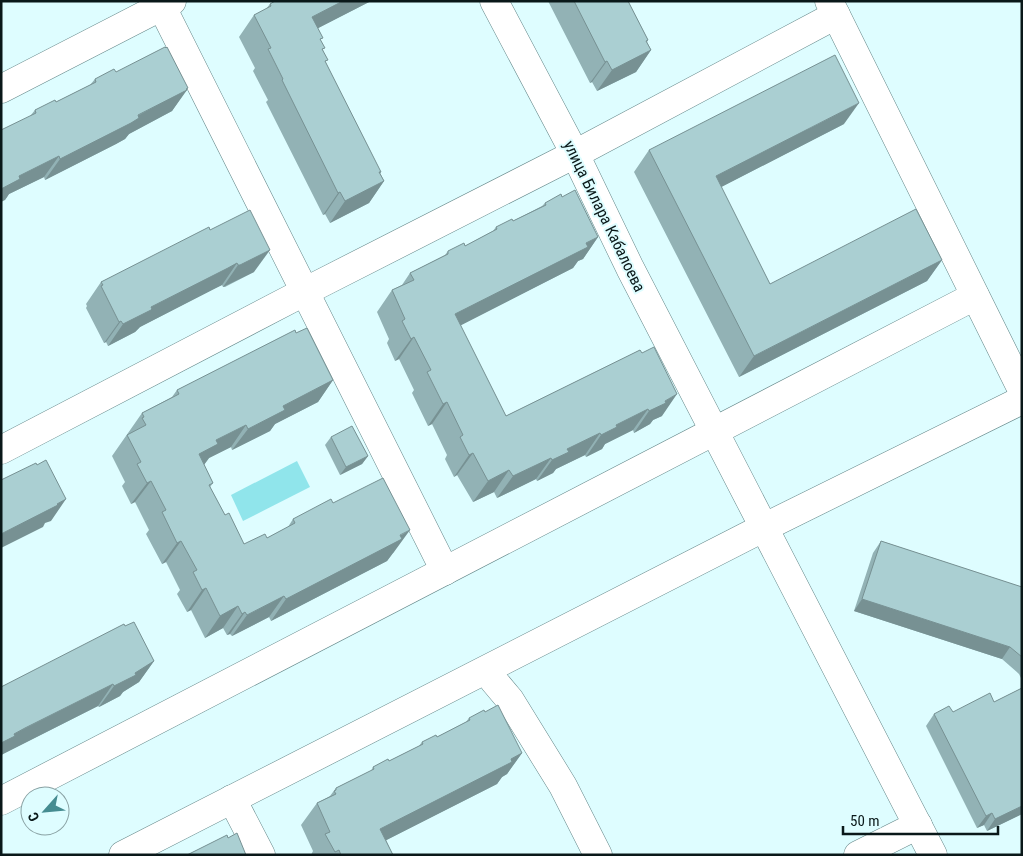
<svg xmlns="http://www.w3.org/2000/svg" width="1023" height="856" viewBox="0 0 1023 856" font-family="'Roboto Condensed',sans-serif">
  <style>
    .green { fill: #90e5eb }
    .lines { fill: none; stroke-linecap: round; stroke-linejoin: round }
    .minor-casing { stroke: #648789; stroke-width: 29 }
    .minor { stroke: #fff; stroke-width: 28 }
    .wall { fill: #92b2b5 }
    .shaded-wall { fill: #779193 }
    .building { fill: #aacfd2; stroke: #779193 }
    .labels { text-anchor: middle; stroke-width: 4; stroke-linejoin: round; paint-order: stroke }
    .street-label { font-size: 16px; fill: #0a1819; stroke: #defdff }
  </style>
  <rect width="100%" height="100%" fill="#defdff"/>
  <path class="green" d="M297,461L310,487L243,521L231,495Z"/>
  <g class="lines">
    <defs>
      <g id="minor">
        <path d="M494,1L575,154L630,268L933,855"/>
        <path d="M829,1L1022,390"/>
        <path d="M162,7L445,571"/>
        <path d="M1,89L172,1"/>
        <path d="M1,450L304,292L575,154L836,15"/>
        <path d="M487,670L494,681L510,700L563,786L598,855"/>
        <path d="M232,799L261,855"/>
        <path d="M1,801L975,296"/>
        <path d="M123,855L763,528L1022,400"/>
        <path d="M858,855L918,825"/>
      </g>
    </defs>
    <use href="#minor" class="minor-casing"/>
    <use href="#minor" class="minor"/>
  </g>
  <g class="wall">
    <path d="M275,1H371L318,28L326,63L384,181L369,203L330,223L325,214L323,215L266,102L268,100L253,71L255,68L239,37L254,15L266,9L270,4Z"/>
    <path d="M548,1H628L648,40L647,42L651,50L636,72L597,91L592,82L590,83Z"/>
    <path d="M116,72L186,90L172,111L129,134L125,139L116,144L45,180L44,177L9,194L5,200L31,115L35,110L56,102L90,85L95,79Z"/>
    <path d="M844,124L721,187L770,284L942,260L927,281L739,377L634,172L649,150Z"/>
    <path d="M562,197L598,237L583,259L578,261L573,268L460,325L506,416L640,350L662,416L653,420L650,424L634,433L633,430L605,444L602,449L586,457L585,455L556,469L553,473L537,481L536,479L497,498L494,492L473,502L457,475L454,477L445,459L447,455L432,424L428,426L412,393L414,390L399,359L395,361L387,343L389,339L377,312L392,290L402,285L410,273L445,255L448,251L465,246L493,231L496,227L513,221L542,206L545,203Z"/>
    <path d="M210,230L254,272L225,287H223L222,285L213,289L140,327L135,332L108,346L106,342L104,343L86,308L87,306L86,304L101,282Z"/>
    <path d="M296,333L333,380L318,402L275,424L270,431L232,450L231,447L209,458L204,465L213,483L210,487L225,515L244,544L267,538L288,527L293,519L333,503L394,552L393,553L387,561L271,621L269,617L232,636L230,634L227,635L223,628L205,638L191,610L187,612L177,594L180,590L166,562L162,564L146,534L149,530L135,502L131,504L122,486L125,482L112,456L142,413L172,397L177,390Z"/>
    <path d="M331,437L368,456L362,464L340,475L325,445Z"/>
    <path d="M881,541L1022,587V680L1019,674L1002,659L854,611L873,553Z"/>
    <path d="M125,626L154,661L139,682L123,692L120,696L99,707L98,706L3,754L1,687Z"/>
    <path d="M1022,688V814L987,831L984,825L977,828L926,726L934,714L953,712L994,702Z"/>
    <path d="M469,718L522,753L507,774L502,777L497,784L386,840L393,855H311L313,851L301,825L317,803L330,796L336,788L371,771L373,767L389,761L419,746L422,742L437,737L466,722Z"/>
  </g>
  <g class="shaded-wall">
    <path d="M343,1H371L297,39L312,17Z"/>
    <path d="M648,40L635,58L651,50L636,72L597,91L612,70Z"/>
    <path d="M607,61L592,82L590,83L605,62Z"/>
    <path d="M188,88L185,91L187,90L172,111L129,134L125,139L116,144L45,180L60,159Z"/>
    <path d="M859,103L844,124L700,198L716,176Z"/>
    <path d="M59,156L44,177L9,194L5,200L1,202V189L19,176Z"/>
    <path d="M379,172H381L369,189L384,181L369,203L330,223L345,201Z"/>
    <path d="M340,192L325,214L323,215L338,193Z"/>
    <path d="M598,237L583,259L578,261L573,268L440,336L455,314Z"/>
    <path d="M270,250L254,272L223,287L238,265Z"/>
    <path d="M942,260L927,281L739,377L754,356Z"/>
    <path d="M237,263L222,285L140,327L135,332L108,346L123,324L151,307Z"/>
    <path d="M121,321L106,342L104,343L119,322Z"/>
    <path d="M414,337L399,359L395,361L411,339Z"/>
    <path d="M333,380L318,402L275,424L270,431L232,450L248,429L283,406Z"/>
    <path d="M677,394L662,416L653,420L650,424L634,433L649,411L665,401Z"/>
    <path d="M447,402L432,424L428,426L443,404Z"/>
    <path d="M648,409L633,430L605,444L602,449L586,457L601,435L616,425Z"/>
    <path d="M246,425L231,447L209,458L203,466L199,454L216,440Z"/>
    <path d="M600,433L585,455L556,469L553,473L537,481L552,460L567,449Z"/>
    <path d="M473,453L457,475L454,477L469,455Z"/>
    <path d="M368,456L362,464L340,475L346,467Z"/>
    <path d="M551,458L536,479L497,498L513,476Z"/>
    <path d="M509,470L494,492L473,502L488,481Z"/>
    <path d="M151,481L135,502L131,504L147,483Z"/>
    <path d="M66,499L51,521L45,523L43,527L1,548V534Z"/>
    <path d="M410,530L394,552L393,553L387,561L271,621L286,599Z"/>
    <path d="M181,541L166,562L162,564L177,543Z"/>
    <path d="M206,588L191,610L187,612L202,590Z"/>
    <path d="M284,596L269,617L232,636L247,615Z"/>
    <path d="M862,599L1010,647L1002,659L854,611Z"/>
    <path d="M238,606L223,628L205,638L220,616Z"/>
    <path d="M245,612L230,634L227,635L242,614Z"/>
    <path d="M154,661L139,682L123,692L120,696L99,707L114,686Z"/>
    <path d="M113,684L98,706L3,754L1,756V743L14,734Z"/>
    <path d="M522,753L507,774L502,777L497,784L365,851L380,829Z"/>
    <path d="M1022,803V814L987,831L995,819Z"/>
    <path d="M992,813L984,825L977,828L986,816Z"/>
  </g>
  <g class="building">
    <path d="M275,1H343L312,17L323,38L320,39L325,48L322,49L328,60L325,61L381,172H379L384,181L345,201L340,192L338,193L282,80L283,79L268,49L271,48L254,15L271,6L270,4Z"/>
    <path d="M574,1H628L648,40L646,41L651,50L612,70L607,61L605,62Z"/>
    <path d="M165,47L166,48L167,47L188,88L186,89L187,90L138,115L139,118L131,123L60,159L59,156L19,176L20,179L1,189V130L36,113L35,110L55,100L56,102L96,82L95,79L114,69L116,72Z"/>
    <path d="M835,55L859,103L716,176L770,284L916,209L942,260L754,356L649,150Z"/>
    <path d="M575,190L598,237L586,243L588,247L455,314L506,416L640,350L642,353L654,347L677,394L665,401L666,403L649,411L648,409L616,425L617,427L601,435L600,433L567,449L569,452L552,460L551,458L513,476L509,470L488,481L473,453L469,455L460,437L463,435L447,402L443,404L427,372L431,370L414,337L411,339L402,321L405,319L392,290L414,280L410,273L448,254V251L464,243L465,246L497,229L496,227L512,219L513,221L546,205L545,203L561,194L562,197Z"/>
    <path d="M250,210L270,250L240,265H238L237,263L228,268L151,307L152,309L151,310L123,324L121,321L119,322L101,286L103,285L101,282L209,227L210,230Z"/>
    <path d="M307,328L333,380L283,406L285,410L248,429L246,425L216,440L218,444L199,454L213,483L209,485L225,515L229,513L244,544L265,534L267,538L295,523L293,519L331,499L333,503L383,478L410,530L400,535L402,539L286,599L284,596L247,615L245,612L242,614L238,606L220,616L206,588L202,590L193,572L197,570L181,541L177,543L162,512L166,510L151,481L147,483L137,464L141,462L127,435L146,425L142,418L144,417L142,413L179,394L177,390L295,330L296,333Z"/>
    <path d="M352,426L368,456L346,467L331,437Z"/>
    <path d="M46,460L66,499L57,504L58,505L1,534V480L36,463L37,465Z"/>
    <path d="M881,541L1022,587V657L1010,647L862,599Z"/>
    <path d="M134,622L154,661L135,673L136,675L114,686L113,684L25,728L14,734L15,736L1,743V687L124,624L125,626Z"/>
    <path d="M1022,688V806L995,819L992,813L986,816L934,714L949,706L953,712L990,693L994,702Z"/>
    <path d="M498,705L522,753L511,759L512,762L380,829L393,855H341L339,850L335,852L325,834L330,832L317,803L336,794L334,791L336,790V788L374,769L373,767L388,759L389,761L423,744L422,742L436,735L437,737L470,720L469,718L484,710L485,712Z"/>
    <path d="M237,833L246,855H187L227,835L228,838Z"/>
  </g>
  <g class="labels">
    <g class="street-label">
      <text transform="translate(605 216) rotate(64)" y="6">улица Билара Кабалоева</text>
    </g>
  </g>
  <rect width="1023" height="856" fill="none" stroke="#0a1819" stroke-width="5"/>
  <g transform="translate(45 811) rotate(243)"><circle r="24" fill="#defdff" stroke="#89a1a3"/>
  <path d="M0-4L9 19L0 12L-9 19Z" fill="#458c91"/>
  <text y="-8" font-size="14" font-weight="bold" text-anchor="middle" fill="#0a1819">С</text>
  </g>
  <path d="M843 826v8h155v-8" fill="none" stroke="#0a1819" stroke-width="2.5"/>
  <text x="850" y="826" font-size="15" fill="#0a1819" stroke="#defdff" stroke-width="4" paint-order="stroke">50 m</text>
</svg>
